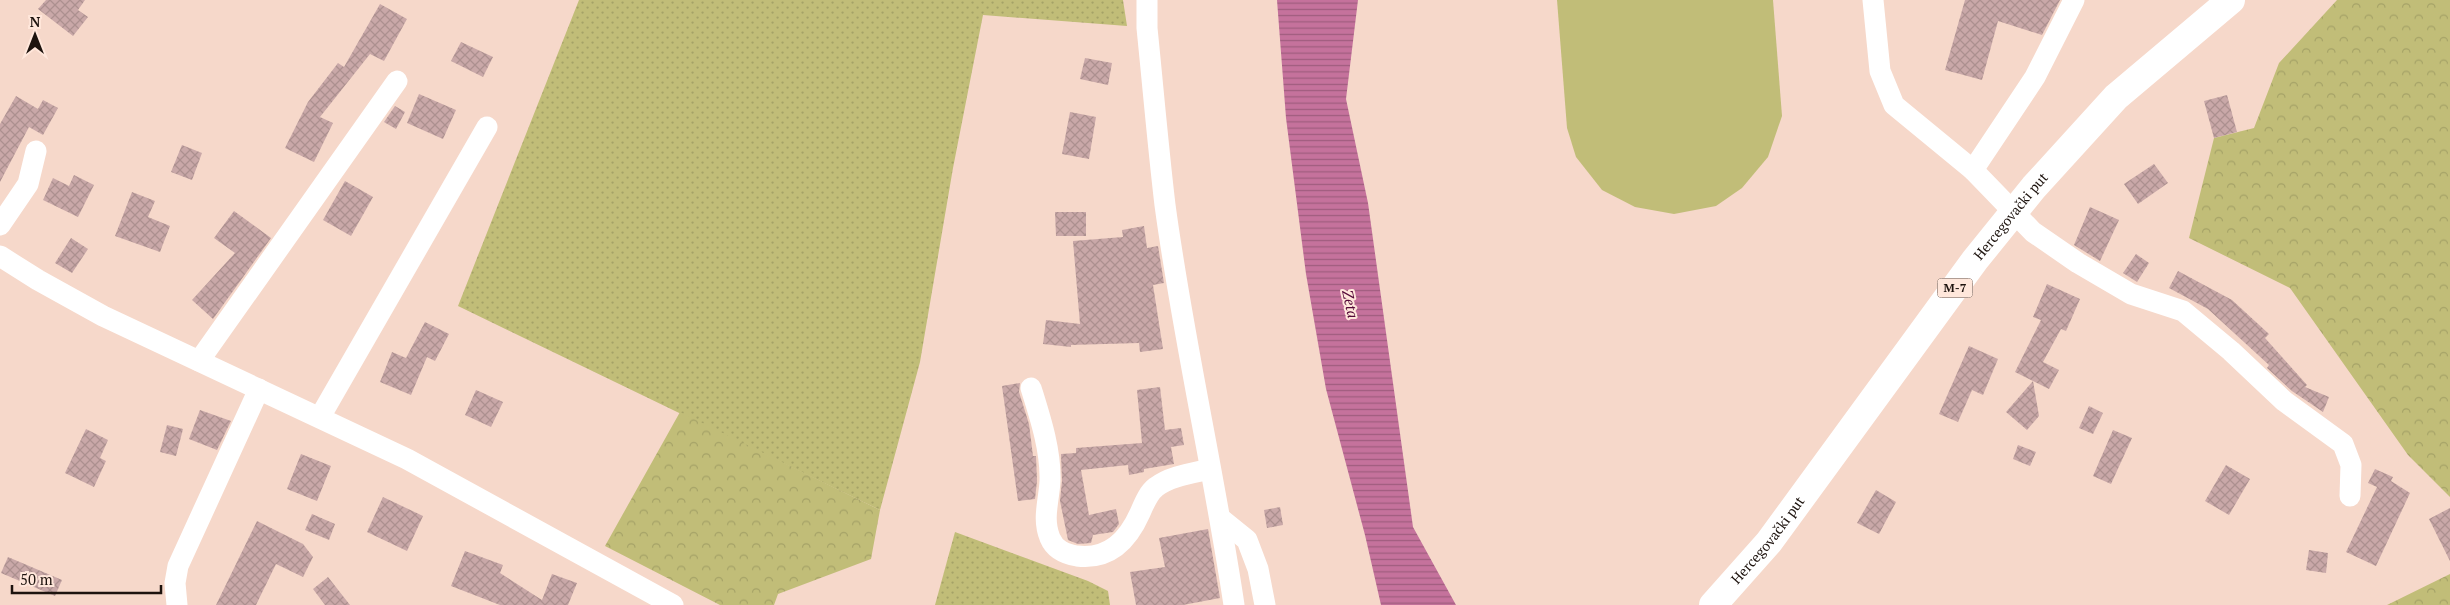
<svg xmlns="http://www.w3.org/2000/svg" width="2450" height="605" viewBox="0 0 2450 605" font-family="'PT Serif',serif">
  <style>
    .green { fill: url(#green-dots) }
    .forest { fill: url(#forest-crowns) }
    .pitch { fill: #c1bd78 }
    .water { fill: url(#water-rules) }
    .building { fill: url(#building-cross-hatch) }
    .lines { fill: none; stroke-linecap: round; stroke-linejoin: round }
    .minor { stroke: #fff; stroke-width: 21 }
    .major { stroke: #fff; stroke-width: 28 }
    .labels { text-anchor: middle; stroke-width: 4; stroke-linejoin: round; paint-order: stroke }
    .shield { fill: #ffe7db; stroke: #61534c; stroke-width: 1 }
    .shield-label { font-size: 12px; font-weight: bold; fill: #1d130e }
    .street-label { font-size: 14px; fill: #1d130e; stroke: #ffe7db }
    .water-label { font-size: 15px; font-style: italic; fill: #540837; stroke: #ffe7db }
  </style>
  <defs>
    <pattern id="green-dots" width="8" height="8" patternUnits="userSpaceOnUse" patternTransform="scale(1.25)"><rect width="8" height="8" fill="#c1bd78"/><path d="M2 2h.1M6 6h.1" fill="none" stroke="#a5a267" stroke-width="1.8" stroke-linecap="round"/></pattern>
    <pattern id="forest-crowns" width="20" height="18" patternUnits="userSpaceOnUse" patternTransform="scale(1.25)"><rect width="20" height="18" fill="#c1bd78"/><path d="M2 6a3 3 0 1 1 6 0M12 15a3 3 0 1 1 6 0" fill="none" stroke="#a5a267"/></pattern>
    <pattern id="water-rules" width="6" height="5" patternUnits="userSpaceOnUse" patternTransform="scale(1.25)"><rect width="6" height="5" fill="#c5729c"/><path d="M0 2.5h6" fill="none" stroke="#9f5c7e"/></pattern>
    <pattern id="building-cross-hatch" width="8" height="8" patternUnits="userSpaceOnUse" patternTransform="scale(1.25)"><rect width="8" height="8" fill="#c9a8a8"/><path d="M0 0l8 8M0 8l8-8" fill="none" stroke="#ac908f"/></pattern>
  </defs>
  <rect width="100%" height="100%" fill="#f6d8ca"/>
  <g class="green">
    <path d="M579,0H1123L1127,26L983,15L953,168L920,362L880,510L458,306Z"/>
    <path d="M955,532L1088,581L1108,591L1110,605H935Z"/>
  </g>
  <g class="forest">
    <path d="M2337,0H2450V497L2408,455L2290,288L2189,238L2214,138L2254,128L2279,63Z"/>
    <path d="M680,412L880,510L871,559L778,594L774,605H720L605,546Z"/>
    <path d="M2450,574V605H2387Z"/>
  </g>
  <path class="pitch" d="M1557,0H1773L1782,116L1768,157L1742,188L1716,206L1674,214L1635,207L1602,190L1576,157L1567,128Z"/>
  <path class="water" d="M1277,0H1358L1346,99L1368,203L1413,527L1456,605H1381L1365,535L1326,389L1306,274L1286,118Z"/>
  <g class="building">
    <path d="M46,0H85L78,10L88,17L73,36L38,9Z"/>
    <path d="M1965,0H2060L2042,35L1998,21L1982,80L1945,70Z"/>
    <path d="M380,4L407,19L384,61L370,54L320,117L333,123L314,162L285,148L308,102L338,63L344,67Z"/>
    <path d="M461,42L493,57L483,77L451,61Z"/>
    <path d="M1085,58L1112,63L1108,85L1080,79Z"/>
    <path d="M419,94L456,110L443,139L407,123Z"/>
    <path d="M2227,95L2237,132L2214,138L2204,101Z"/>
    <path d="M16,96L38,109L43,100L58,108L43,135L29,127L0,182V124Z"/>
    <path d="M395,106L405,112L396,129L384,122Z"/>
    <path d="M1070,112L1096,117L1089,159L1062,154Z"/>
    <path d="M182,145L202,153L192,180L171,172Z"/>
    <path d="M2154,164L2168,183L2138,204L2124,184Z"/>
    <path d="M74,175L94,185L78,217L43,200L53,178L69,186Z"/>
    <path d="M345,181L373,197L351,236L323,220Z"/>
    <path d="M132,192L155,201L148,217L170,226L160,252L115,236Z"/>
    <path d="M2090,207L2119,220L2100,261L2074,245Z"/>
    <path d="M234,211L271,238L213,319L192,300L235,253L214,238Z"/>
    <path d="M1055,212H1086V236H1056Z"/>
    <path d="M1144,226L1147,248L1158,246L1164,283L1153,285L1163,349L1140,352L1139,343L1071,345V347L1043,344L1046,320L1080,324L1073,241L1123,237L1122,230Z"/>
    <path d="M71,238L88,249L72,273L55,263Z"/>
    <path d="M2136,254L2149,263L2137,282L2123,273Z"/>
    <path d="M2178,271L2232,300L2269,334L2265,338L2307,385L2305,387L2329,397L2323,412L2292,391L2267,368L2269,365L2208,309L2169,288Z"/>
    <path d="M2047,284L2080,299L2066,331L2061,329L2043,362L2059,370L2049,389L2015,372L2041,320L2033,317Z"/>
    <path d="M425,322L449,334L435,361L427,357L411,395L380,382L392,352L406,358Z"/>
    <path d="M1969,346L1998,359L1983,395L1972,390L1958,422L1939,414Z"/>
    <path d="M2033,381L2039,416L2027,430L2006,412Z"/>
    <path d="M1020,383L1019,392L1029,424L1033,456H1036L1037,481L1035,499L1018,501L1002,386Z"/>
    <path d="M1160,387L1165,430L1181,428L1184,445L1171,447L1174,464L1144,469V472L1129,475L1128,465L1081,470L1089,515L1116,509L1119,524L1113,532L1093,535L1091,543L1078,544L1068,540L1060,501L1062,481L1061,454L1076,453V448L1142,443L1137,390Z"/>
    <path d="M476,390L503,402L491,427L465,415Z"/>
    <path d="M2089,406L2103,413L2093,434L2079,428Z"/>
    <path d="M200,410L231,421L217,450L189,439Z"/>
    <path d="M167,425L183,429L176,456L160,452Z"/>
    <path d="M86,429L108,440L100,458L106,461L94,487L65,473Z"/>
    <path d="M2113,430L2132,438L2111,484L2093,476Z"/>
    <path d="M2018,445L2036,452L2030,466L2013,459Z"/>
    <path d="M301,454L331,466L317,501L287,489Z"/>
    <path d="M2226,465L2250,479L2229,515L2205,501Z"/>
    <path d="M2375,469L2393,477L2391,481L2410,493L2376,566L2346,552L2377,487L2368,483Z"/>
    <path d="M1876,490L1896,502L1879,534L1857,523Z"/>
    <path d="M383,497L423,516L407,551L367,532Z"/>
    <path d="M1280,507L1283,525L1267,528L1264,510Z"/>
    <path d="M2450,508V561L2429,519Z"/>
    <path d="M312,514L335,524L329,540L305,530Z"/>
    <path d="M257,521L303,544L313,557L303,577L276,564L256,605H216Z"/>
    <path d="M1208,529L1220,598L1183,605H1136L1130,572L1165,567L1159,538Z"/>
    <path d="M2309,550L2328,553L2326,573L2306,570Z"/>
    <path d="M465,551L503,565L500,573L542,600L552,574L577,583L568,605H500L451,586Z"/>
    <path d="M8,557L62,580L55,596L1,573Z"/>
    <path d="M328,577L350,605H325L313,589Z"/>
  </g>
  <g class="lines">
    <g class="minor">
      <path d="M1147,0V28C1153,87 1158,146 1165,205C1183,339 1214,471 1234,605"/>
      <path d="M1873,0L1880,71L1894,105L1973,170L2033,232L2078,263L2131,294L2183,311L2231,351L2284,401L2343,444L2351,465L2350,496"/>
      <path d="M1973,170L2035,77L2074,0"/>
      <path d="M0,225L28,184L36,151"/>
      <path d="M0,256L38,280L103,316L407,459L673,605"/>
      <path d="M199,361L397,81"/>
      <path d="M1031,388C1040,417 1051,450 1050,481C1049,501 1042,519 1050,538C1055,550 1065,554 1077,556C1109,560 1128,540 1140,513C1144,504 1148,493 1156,487C1170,476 1193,473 1210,469"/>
      <path d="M320,417L487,127"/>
      <path d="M1221,519L1247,540L1258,569L1265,605"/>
      <path d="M177,605L175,583L178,566L259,389"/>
    </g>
    <path class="major" id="s1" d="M1713,605L1769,542L1975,260L2034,187L2116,97L2231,0"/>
  </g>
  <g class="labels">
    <rect class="shield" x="1937.5" y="278.5" width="35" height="19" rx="4"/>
    <g class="shield-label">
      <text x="1955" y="292">M-7</text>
    </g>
    <g class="street-label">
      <text dy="5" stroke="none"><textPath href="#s1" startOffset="490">Hercegovački put</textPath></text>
      <text dy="5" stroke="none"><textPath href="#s1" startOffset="85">Hercegovački put</textPath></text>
    </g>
    <g class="water-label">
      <text transform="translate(1350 304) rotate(78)" y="5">Zeta</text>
    </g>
  </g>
  <g transform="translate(35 35)" stroke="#ffe7db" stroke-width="4" paint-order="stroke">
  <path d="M0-4L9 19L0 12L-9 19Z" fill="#1d130e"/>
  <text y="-8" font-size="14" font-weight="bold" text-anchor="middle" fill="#1d130e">N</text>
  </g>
  <path d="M12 585v8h149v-8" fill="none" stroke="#1d130e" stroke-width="2.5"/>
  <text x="20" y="585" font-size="15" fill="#1d130e" stroke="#ffe7db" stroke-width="4" paint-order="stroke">50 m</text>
</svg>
